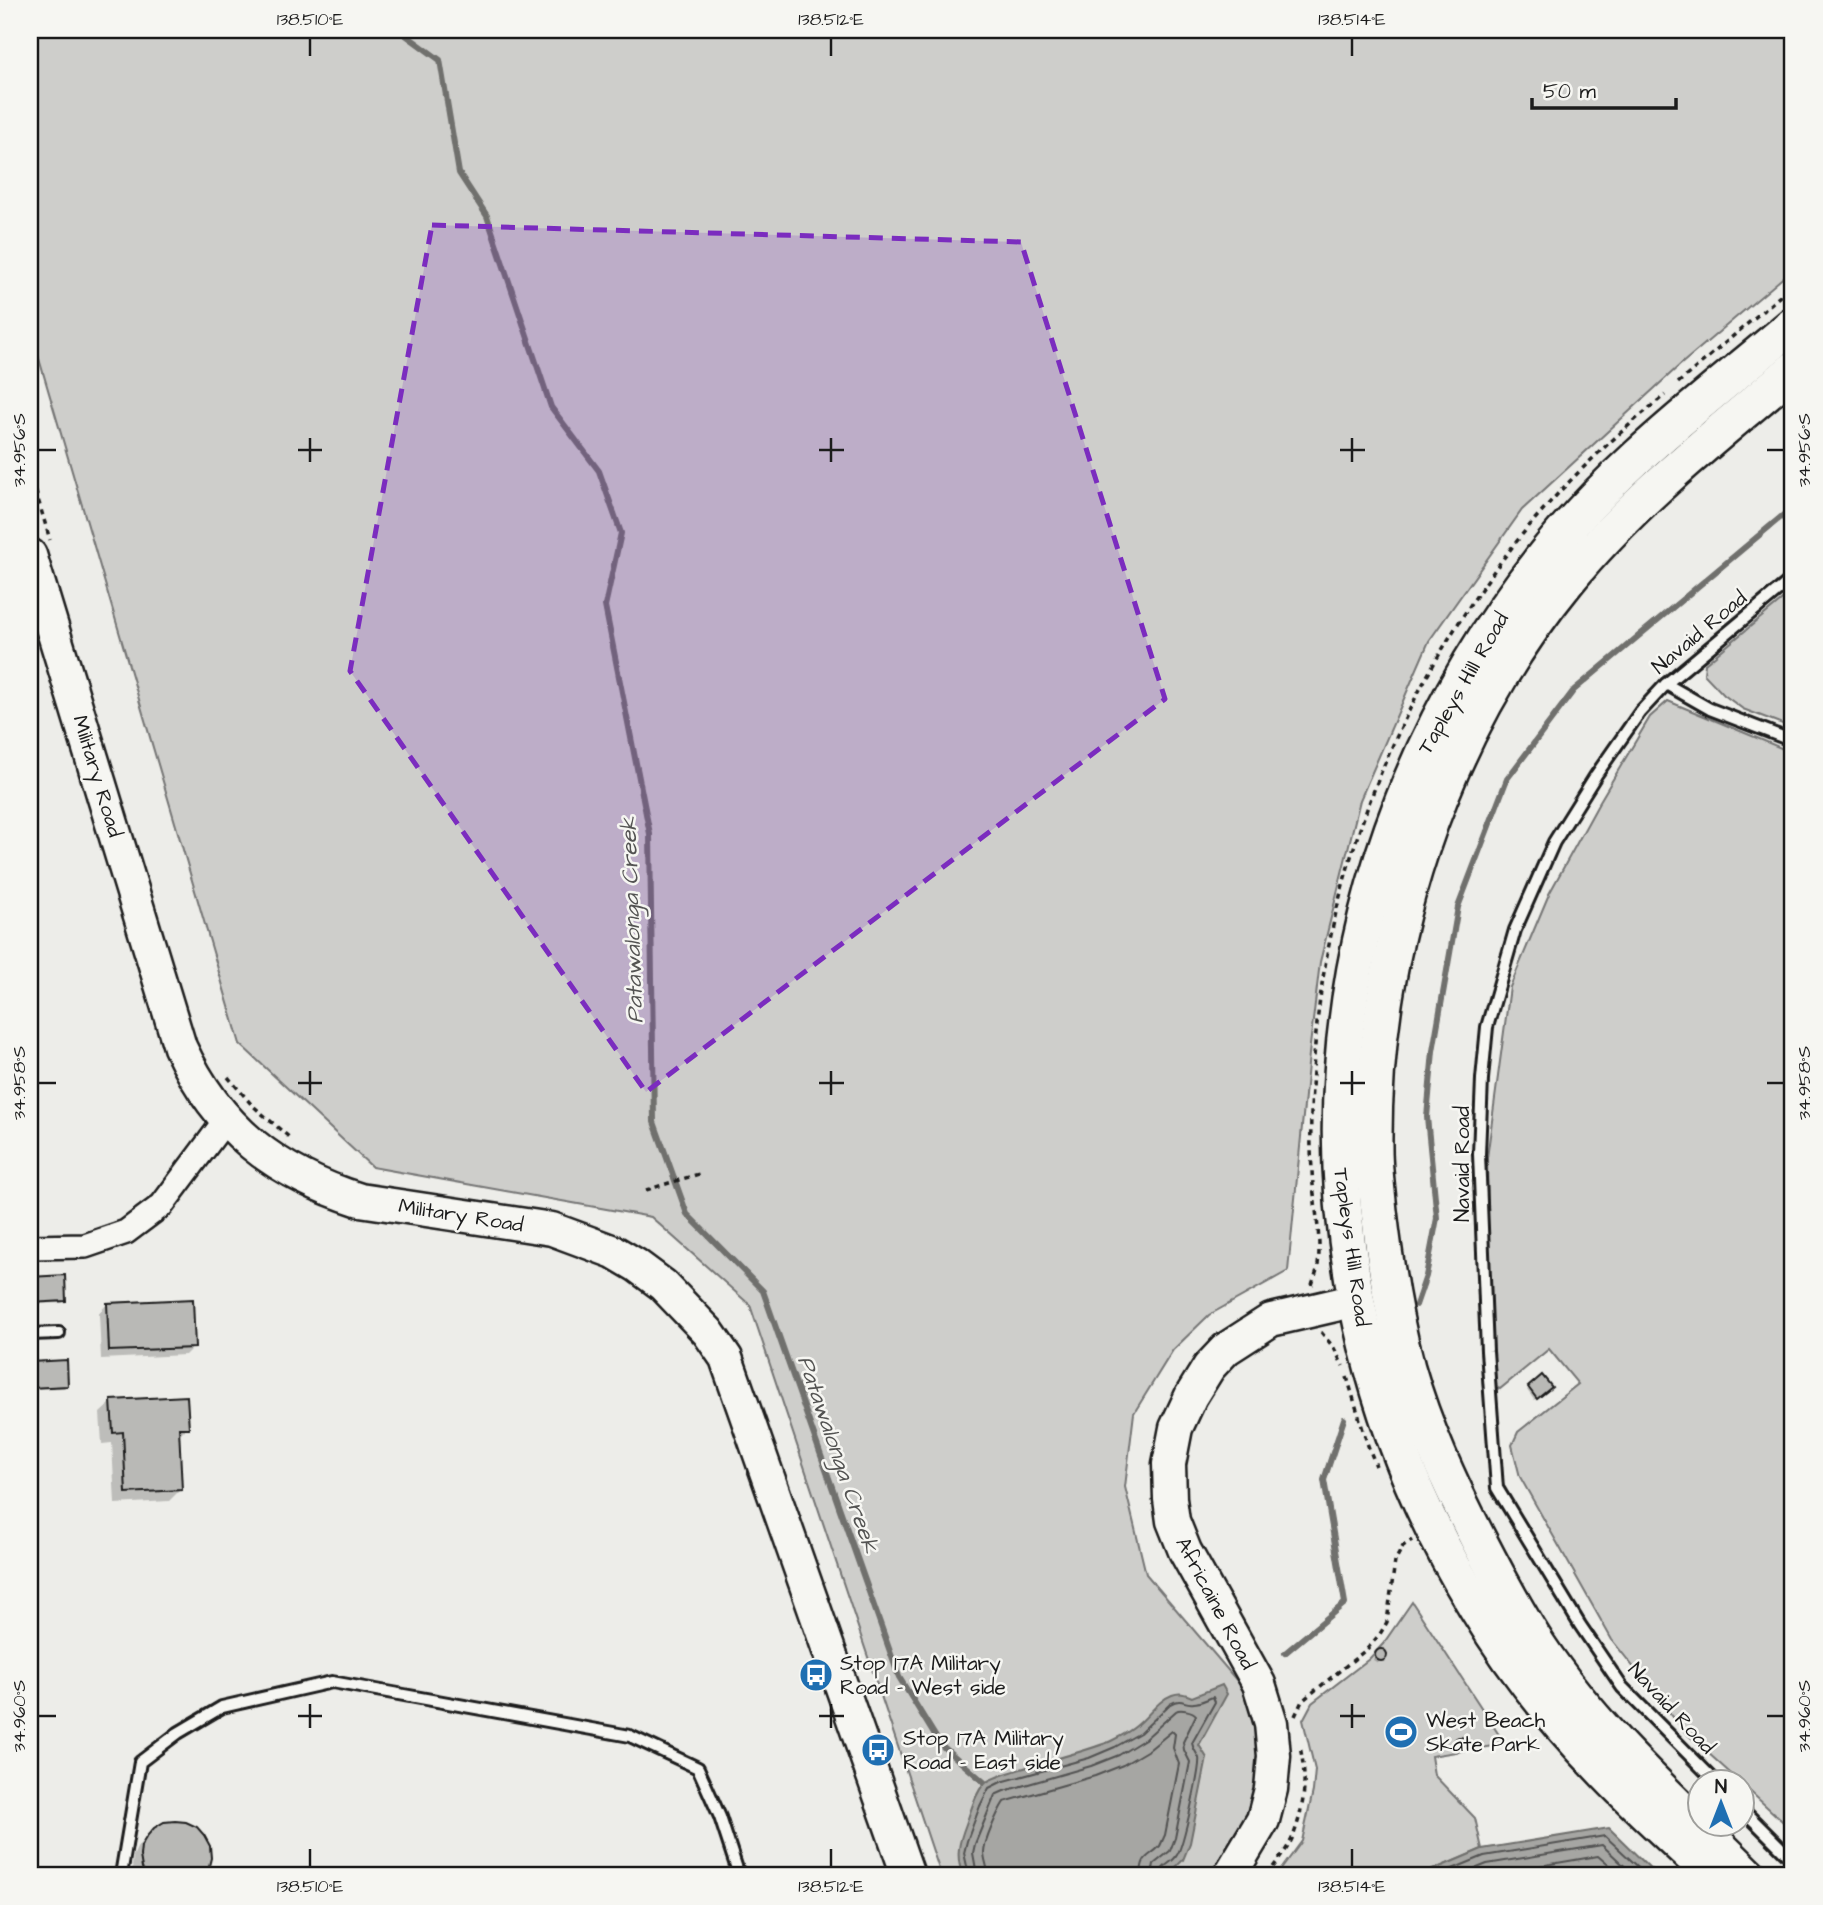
<svg xmlns="http://www.w3.org/2000/svg" width="1823" height="1905" viewBox="0 0 1823 1905" font-family="'Architects Daughter',sans-serif">
  <style>
    .green { fill: #cececb; stroke: #757574; stroke-width: 2 }
    .water { fill: #a6a6a3; stroke: #6f6f6d; stroke-width: 2 }
    .shadow { fill: #0003 }
    .lines { fill: none; stroke-linecap: round; stroke-linejoin: round }
    .shore { stroke: #535352; stroke-width: 2 }
    .stream { stroke: #6f6f6d; stroke-width: 6 }
    .building { fill: #b9b9b6; stroke: #1c1c1c; stroke-width: 2 }
    .lane-casing { stroke: #1c1c1c; stroke-width: 16 }
    .street-casing { stroke: #1c1c1c; stroke-width: 28 }
    .secondary-casing { stroke: #1c1c1c; stroke-width: 37 }
    .primary-casing { stroke: #1c1c1c; stroke-width: 40 }
    .path { stroke: #1c1c1c; stroke-width: 3.5; stroke-dasharray: 5 5; stroke-linecap: butt }
    .lane { stroke: #f6f6f2; stroke-width: 10 }
    .street { stroke: #f6f6f2; stroke-width: 23 }
    .secondary { stroke: #f6f6f2; stroke-width: 32 }
    .primary { stroke: #f6f6f2; stroke-width: 35 }
    .marked { fill: #7b2cbf; fill-opacity: 0.2; stroke: #7b2cbf; stroke-width: 5; stroke-dasharray: 14 9; stroke-linejoin: round }
    .ticks { fill: none; stroke: #1c1c1c; stroke-width: 2.5 }
    .labels { text-anchor: middle; stroke-width: 5; stroke-linejoin: round; paint-order: stroke }
    .street-label { font-size: 21px; fill: #1c1c1c; stroke: #f6f6f2 }
    .poi-label { font-size: 21px; fill: #1c1c1c; stroke: #f6f6f2; text-anchor: start }
    .water-label { font-size: 23px; font-style: italic; fill: #535352; stroke: #f6f6f2 }
    .neatline { fill: none; stroke: #1c1c1c; stroke-width: 2.5 }
    .ticks-label { font-size: 18px; text-anchor: middle; fill: #1c1c1c }
  </style>
  <rect width="100%" height="100%" fill="#edede9"/>
  <filter id="ink" filterUnits="userSpaceOnUse"><feTurbulence type="fractalNoise" baseFrequency=".0143" numOctaves="2"/><feDisplacementMap in="SourceGraphic" scale="14" xChannelSelector="R" yChannelSelector="G"/><feConvolveMatrix kernelMatrix="1 2 1 2 8 2 1 2 1" color-interpolation-filters="sRGB"/></filter>
  <g filter="url(#ink)">
    <g class="green">
      <path d="M30,30H1793V269L1680,365L1522,510L1429,641L1360,800L1320,962L1309,1054L1288,1271L1209,1315L1173,1350L1134,1413L1125,1487L1146,1574L1244,1689L1261,1755L1240,1843L1207,1875H941L750,1305L651,1217L372,1167L240,1044L30,328Z"/>
      <path d="M1793,591V728L1743,709L1724,695L1704,674L1705,664Z"/>
      <path d="M1668,701L1793,753V1831L1743,1785L1742,1783L1740,1782L1685,1732L1612,1640L1520,1477L1512,1445L1518,1432L1578,1384L1549,1349L1500,1389L1495,1387L1489,1277L1487,1158L1510,987L1549,894L1600,801L1650,717Z"/>
      <path d="M1412,1602L1505,1744L1431,1756L1434,1775L1475,1818L1482,1849L1421,1875H1277L1302,1841L1313,1791L1315,1770L1303,1720L1312,1703L1369,1659L1383,1644Z"/>
    </g>
    <g class="water">
      <path d="M1222,1685L1227,1694L1199,1745L1207,1758L1190,1843L1183,1860L1174,1869L1162,1875H963C955,1857 959,1842 966,1824C971,1811 974,1796 983,1785C991,1773 1091,1752 1113,1740C1121,1736 1129,1732 1136,1726C1148,1717 1158,1700 1172,1695C1180,1692 1185,1694 1192,1697Z"/>
      <path d="M1609,1828L1657,1875H1421L1482,1849Z"/>
    </g>
    <g class="shadow">
      <path d="M64,1277V1301L62,1303L30,1304V1279Z"/>
      <path d="M107,1304L193,1347L185,1355L101,1359L99,1313Z"/>
      <path d="M65,1362L66,1385L64,1388L30,1389V1363Z"/>
      <path d="M1542,1378L1550,1387L1534,1400L1527,1390Z"/>
      <path d="M112,1402L187,1427L178,1436L180,1490L169,1501L115,1504L112,1443L102,1444L100,1413Z"/>
      <path d="M1382,1650L1385,1653L1378,1663L1373,1660L1375,1656Z"/>
      <path d="M1460,1738L1464,1740L1457,1751L1453,1747Z"/>
      <path d="M146,1838L207,1870L203,1875H134L132,1866L133,1856L138,1846Z"/>
    </g>
    <g class="lines">
      <g class="shore">
        <path d="M969,1875L964,1853L967,1841L980,1806L989,1788L1001,1782L1089,1758L1115,1747L1140,1733L1170,1704C1183,1697 1184,1705 1194,1703C1200,1703 1207,1699 1213,1697L1215,1702L1192,1743C1193,1750 1197,1753 1199,1758C1201,1767 1183,1847 1177,1855C1172,1864 1162,1864 1160,1875"/>
        <path d="M977,1875L973,1853L975,1844L995,1795L1004,1791L1091,1766L1119,1755L1145,1739L1176,1711C1180,1708 1193,1711 1196,1715L1183,1742L1184,1750L1190,1762L1175,1838L1170,1851L1154,1864L1152,1875"/>
        <path d="M988,1875C988,1867 984,1860 984,1852C984,1842 998,1811 1004,1802L1095,1776L1123,1765L1150,1749L1172,1731L1175,1734L1173,1748L1179,1764L1165,1835C1164,1837 1161,1844 1160,1846C1149,1858 1142,1854 1141,1875"/>
        <path d="M1438,1875L1484,1856L1605,1836L1647,1875"/>
        <path d="M1460,1875L1487,1864L1602,1845L1634,1875"/>
        <path d="M1487,1875L1598,1856L1620,1875"/>
      </g>
      <g class="stream">
        <path d="M399,30L440,60L459,173L487,216L551,407L599,471L621,533L605,606L650,834L654,1122L687,1214L763,1291L899,1677L940,1744L984,1782"/>
        <path d="M1416,1305L1426,1276L1437,1218L1427,1117L1433,1051L1458,907L1507,779L1574,690L1793,507"/>
        <path d="M1285,1653L1345,1603L1324,1480L1344,1419"/>
      </g>
    </g>
    <g class="building">
      <path d="M65,1275L66,1301L30,1303V1277Z"/>
      <path d="M193,1299L195,1348L109,1351L107,1303Z"/>
      <path d="M67,1360L68,1386L30,1388V1362Z"/>
      <path d="M1542,1375L1552,1387L1537,1399L1528,1387Z"/>
      <path d="M187,1396L189,1428H179L182,1490L126,1493L123,1432L113,1433L111,1400Z"/>
      <circle cx="1381" cy="1655" r="6"/>
      <circle cx="1460" cy="1743" r="6"/>
      <path d="M175,1821L186,1822L197,1827L204,1835L210,1846L211,1858L208,1870L205,1875H146L142,1868L140,1856L141,1846L147,1836L154,1828L164,1822Z"/>
    </g>
    <g class="lines">
      <defs>
        <g id="lane">
          <path d="M1666,684L1710,709L1793,741"/>
          <path d="M30,742V743"/>
          <path d="M30,1334L59,1333"/>
          <path d="M1717,1783L1622,1687L1580,1625L1497,1488L1487,1351L1479,1154L1482,1079L1487,1027L1515,930L1554,842L1596,775L1640,712L1666,684L1793,578"/>
          <path d="M1742,1809L1793,1860"/>
          <path d="M121,1875L140,1762L178,1733L222,1707L332,1682L630,1736L698,1768L720,1817L739,1875"/>
        </g>
        <path id="street" d="M30,1247L85,1246L126,1232L162,1205L227,1118"/>
        <g id="secondary">
          <path d="M30,555L180,1047C218,1129 275,1173 360,1200L552,1229L614,1252L636,1265L663,1285L708,1332L726,1358L908,1875"/>
          <path d="M1230,1875L1263,1820L1271,1789L1274,1756L1271,1723L1259,1684L1185,1551L1173,1521L1170,1499L1169,1464L1176,1428L1191,1396L1209,1367L1226,1349L1271,1320L1357,1300"/>
        </g>
        <g id="primary">
          <path d="M1712,1875C1675,1839 1635,1805 1600,1767C1554,1719 1511,1665 1477,1608C1271,1272 1301,862 1545,555C1615,466 1707,398 1793,325"/>
          <path d="M1748,1875C1676,1803 1596,1733 1539,1647C1516,1612 1497,1576 1478,1539C1450,1484 1424,1428 1407,1368C1393,1316 1385,1263 1379,1211C1377,1190 1374,1169 1374,1149C1372,946 1438,739 1567,581C1632,501 1714,437 1793,370"/>
        </g>
      </defs>
      <use href="#lane" class="lane-casing"/>
      <use href="#street" class="street-casing"/>
      <use href="#secondary" class="secondary-casing"/>
      <use href="#primary" class="primary-casing"/>
      <g class="path">
        <path d="M1678,383L1793,285"/>
        <path d="M30,472L50,540"/>
        <path d="M228,1077L252,1105L290,1138"/>
        <path d="M646,1190L699,1174"/>
        <path d="M1312,1285C1314,1278 1317,1272 1318,1265C1322,1234 1313,1201 1312,1170C1309,1124 1312,1078 1316,1033C1334,845 1413,663 1535,519C1574,474 1618,433 1665,395"/>
        <path d="M1321,1332L1334,1348L1343,1366"/>
        <path d="M1347,1377L1367,1443L1376,1466"/>
        <path d="M1295,1716L1302,1701L1367,1649L1380,1634L1387,1622L1395,1561L1403,1546L1412,1540"/>
        <path d="M1267,1875C1276,1863 1289,1848 1294,1834C1305,1804 1307,1778 1300,1747"/>
      </g>
      <use href="#lane" class="lane"/>
      <use href="#street" class="street"/>
      <use href="#secondary" class="secondary"/>
      <use href="#primary" class="primary"/>
    </g>
  </g>
  <path class="marked" d="M432,225L1021,242L1165,699L646,1092L350,671Z"/>
  <path class="ticks" d="M310,38V56M831,38V56M1352,38V56M310,438V462M831,438V462M1352,438V462M38,450H56M298,450H322M819,450H844M1340,450H1365M1767,450H1784M310,1071V1095M831,1071V1095M1352,1071V1095M38,1083H56M298,1083H322M819,1083H844M1340,1083H1365M1767,1083H1784M310,1704V1728M831,1704V1728M1352,1704V1728M38,1716H56M298,1716H322M819,1716H844M1340,1716H1365M1767,1716H1784M310,1849V1867M831,1849V1867M1352,1849V1867"/>
  <defs>
    <symbol id="bus-disc" viewBox="-11 -11 22 22"><circle r="9.5" fill="#1f6fb2" stroke="#f6f6f2"/><path d="M-5-6H5V4H4V6H2V4H-2V6H-4V4H-5ZM-3.5-4V0h7V-4ZM-3.5 1.2v1.5H-2V1.2ZM2 1.2v1.5H3.5V1.2Z" fill="#fff"/></symbol>
    <symbol id="stadium-disc" viewBox="-11 -11 22 22"><circle r="9.5" fill="#1f6fb2" stroke="#f6f6f2"/><path d="M0-5a6.5 5 0 1 0 0 10a6.5 5 0 1 0 0-10ZM-3.5-1.8h7v3.6h-7Z" fill="#fff"/></symbol>
  </defs>
  <g fill-rule="evenodd">
    <use href="#bus-disc" x="797" y="1656" width="38" height="38"/>
    <use href="#stadium-disc" x="1382" y="1713" width="38" height="38"/>
    <use href="#bus-disc" x="859" y="1731" width="38" height="38"/>
  </g>
  <g class="labels">
    <g class="street-label">
      <text transform="translate(1699 632) rotate(-40)" y="7">Navaid Road</text>
      <text transform="translate(1463 683) rotate(-60)" y="7">Tapleys Hill Road</text>
      <text transform="translate(98 776) rotate(73)" y="7">Military Road</text>
      <text transform="translate(1462 1164) rotate(-90)" y="7">Navaid Road</text>
      <text transform="translate(461 1215) rotate(9)" y="7">Military Road</text>
      <text transform="translate(1352 1247) rotate(82)" y="7">Tapleys Hill Road</text>
      <text transform="translate(1216 1603) rotate(62)" y="7">Africaine Road</text>
      <text transform="translate(1672 1708) rotate(47)" y="7">Navaid Road</text>
    </g>
    <g class="poi-label">
      <text x="840" y="1670">Stop 17A Military<tspan x="840" dy="24">Road - West side</tspan></text>
      <text x="1426" y="1727">West Beach<tspan x="1426" dy="24">Skate Park</tspan></text>
      <text x="903" y="1745">Stop 17A Military<tspan x="903" dy="24">Road - East side</tspan></text>
    </g>
    <g class="water-label">
      <text transform="translate(631 920) rotate(-92)" y="8">Patawalonga Creek</text>
      <text transform="translate(839 1454) rotate(71)" y="8">Patawalonga Creek</text>
    </g>
  </g>
  <rect width="1823" height="1905" fill="none" stroke="#f6f6f2" stroke-width="77"/>
  <g transform="translate(1721 1803)"><circle r="33" fill="#f6f6f2" stroke="#9f9f9c" stroke-width="2"/>
  <path d="M0-5L12 26L0 18L-12 26Z" fill="#1f6fb2"/>
  <text y="-10" font-size="19" font-weight="bold" text-anchor="middle" fill="#1c1c1c">N</text>
  </g>
  <path d="M1532 98v10h144v-10" fill="none" stroke="#1c1c1c" stroke-width="3.5"/>
  <text x="1543" y="98" font-size="21" fill="#1c1c1c" stroke="#f6f6f2" stroke-width="5" paint-order="stroke">50 m</text>
  <rect x="38" y="38" width="1746" height="1829" class="neatline"/>
  <g class="ticks-label">
    <text x="310" y="25">138.510°E</text>
    <text x="831" y="25">138.512°E</text>
    <text x="1352" y="25">138.514°E</text>
    <text transform="translate(19 450) rotate(-90)" y="6">34.956°S</text>
    <text transform="translate(1804 450) rotate(-90)" y="6">34.956°S</text>
    <text transform="translate(19 1083) rotate(-90)" y="6">34.958°S</text>
    <text transform="translate(1804 1083) rotate(-90)" y="6">34.958°S</text>
    <text transform="translate(19 1716) rotate(-90)" y="6">34.960°S</text>
    <text transform="translate(1804 1716) rotate(-90)" y="6">34.960°S</text>
    <text x="310" y="1892">138.510°E</text>
    <text x="831" y="1892">138.512°E</text>
    <text x="1352" y="1892">138.514°E</text>
  </g>
</svg>
